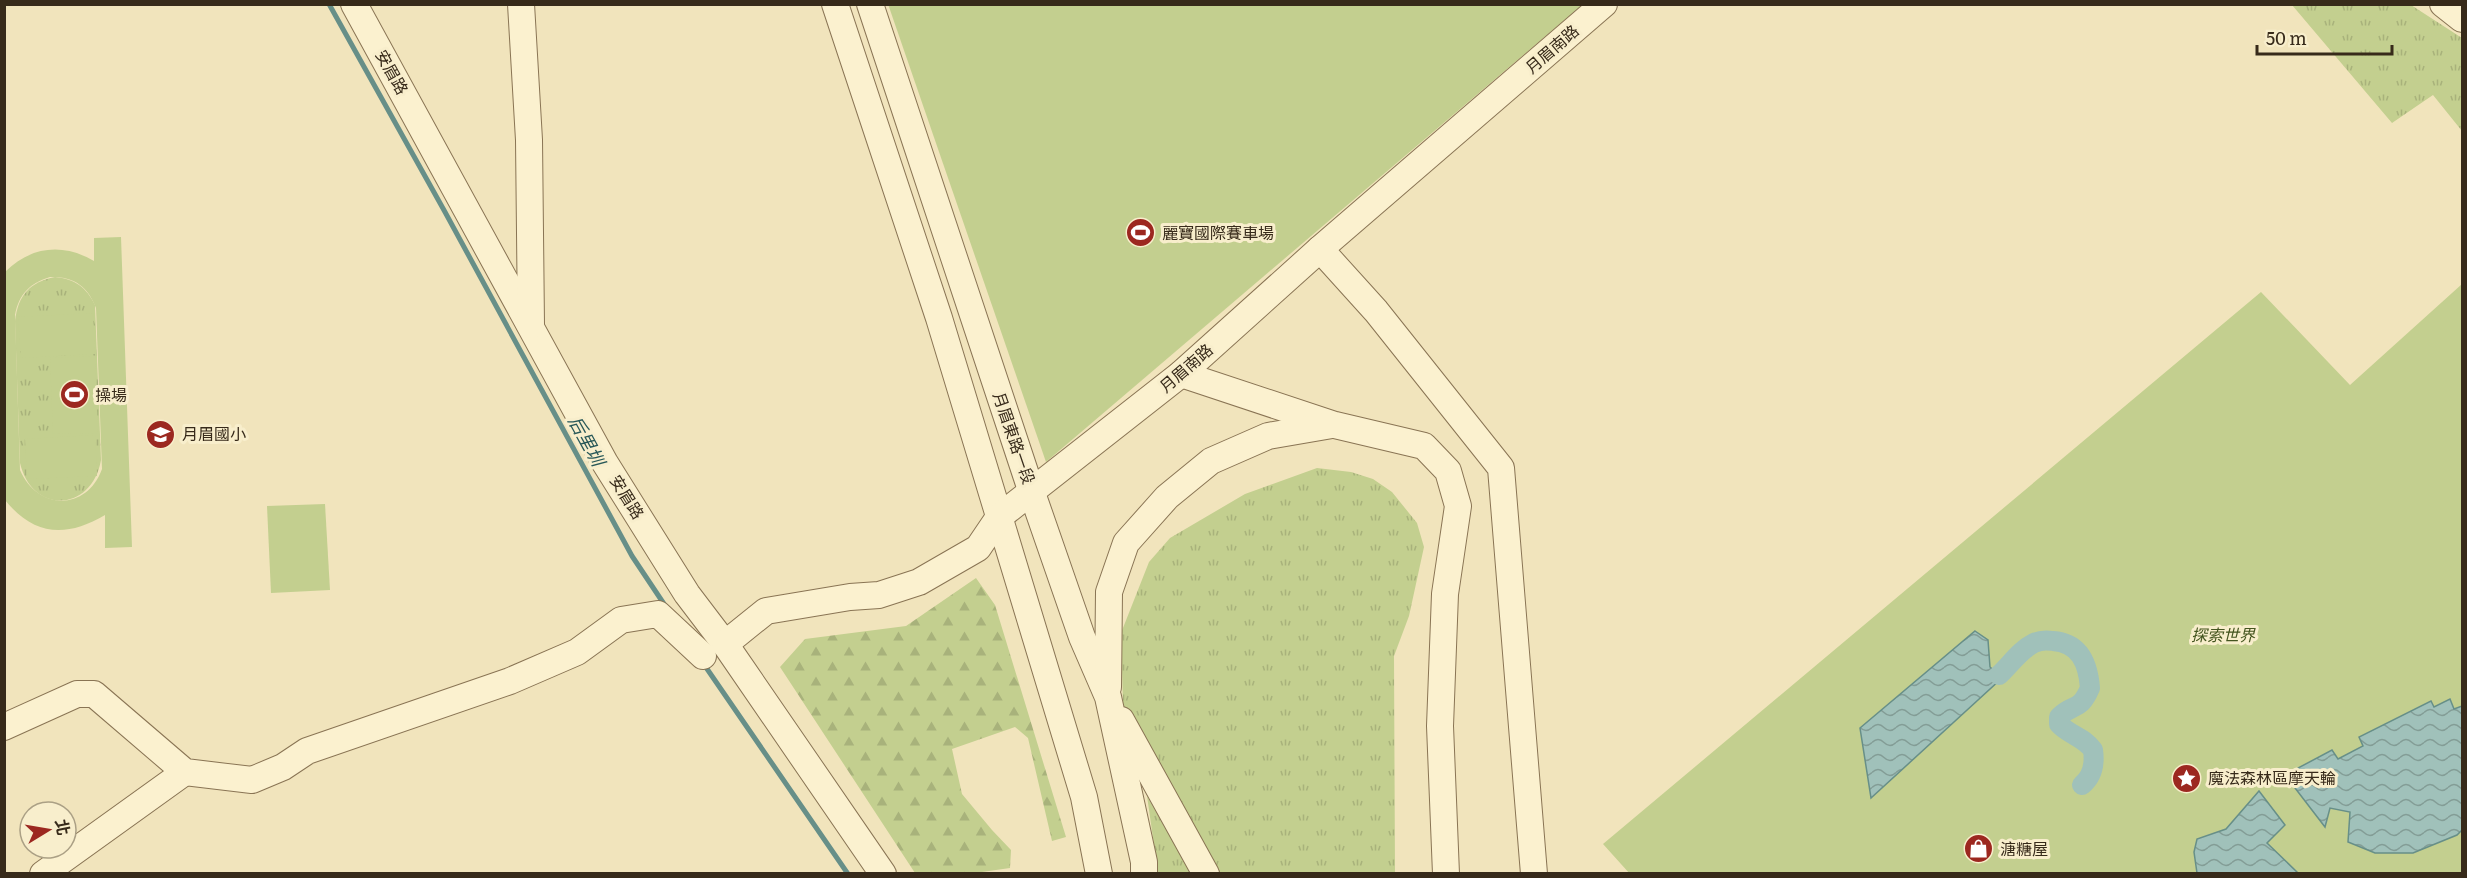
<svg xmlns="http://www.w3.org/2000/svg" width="2467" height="878" viewBox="0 0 2467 878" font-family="Literata,'Noto Sans TC',serif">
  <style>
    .grass { fill: url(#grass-tufts) }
    .forest { fill: url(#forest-firs) }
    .green { fill: #c3cf8f; fill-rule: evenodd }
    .water { fill: url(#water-waves); stroke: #678f88; stroke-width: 1.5 }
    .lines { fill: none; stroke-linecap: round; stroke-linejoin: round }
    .stream { stroke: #678f88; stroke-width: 5 }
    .canal { stroke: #a0c1ba; stroke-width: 20 }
    .minor-casing { stroke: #897454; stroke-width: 28 }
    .minor { stroke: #fbf1cf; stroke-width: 26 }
    .labels { text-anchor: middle; stroke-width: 6; stroke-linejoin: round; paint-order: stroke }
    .street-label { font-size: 16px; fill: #372a1a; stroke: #f8eecc }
    .poi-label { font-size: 16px; fill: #372a1a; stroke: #f8eecc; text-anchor: start }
    .park-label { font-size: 16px; font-style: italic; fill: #44551f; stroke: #f8eecc }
    .water-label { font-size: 18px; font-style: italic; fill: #285858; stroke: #f8eecc }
  </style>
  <defs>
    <pattern id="grass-tufts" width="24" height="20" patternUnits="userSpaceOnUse" patternTransform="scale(1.5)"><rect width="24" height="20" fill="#c3cf8f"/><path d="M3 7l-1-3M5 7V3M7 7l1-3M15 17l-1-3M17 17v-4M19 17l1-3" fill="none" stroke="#a8b27b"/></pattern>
    <pattern id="forest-firs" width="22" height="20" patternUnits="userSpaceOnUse" patternTransform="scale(1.5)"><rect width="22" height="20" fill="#c3cf8f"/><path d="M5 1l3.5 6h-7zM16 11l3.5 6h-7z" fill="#a8b27b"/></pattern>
    <pattern id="water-waves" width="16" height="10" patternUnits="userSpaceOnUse" patternTransform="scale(1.5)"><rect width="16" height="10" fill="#a0c1ba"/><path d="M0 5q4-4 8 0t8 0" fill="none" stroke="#839d96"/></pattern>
  </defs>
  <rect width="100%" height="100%" fill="#f1e4bc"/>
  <g class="grass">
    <path d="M2292,5H2411L2462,38V131L2433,95L2392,123Z"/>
    <path d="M55,277C75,279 86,287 95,305L101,460C92,512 32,515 20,463L15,321C18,295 30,282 55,277Z"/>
    <path d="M1317,468L1351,472L1373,479L1392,492L1417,523L1424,547L1409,616L1394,656L1395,873H1217L1123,705L1121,633L1149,562L1170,538L1245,494Z"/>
    <path d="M1147,796L1191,873H1158Z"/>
  </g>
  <path class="forest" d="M976,578L995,605L1066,837L1052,841L1028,738L1015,727L952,749L962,794L992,830L1011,850L1010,868L968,874L915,873L780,667L805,639L906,626Z"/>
  <g class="green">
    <path d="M888,4H1582V5L1046,462Z"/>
    <path d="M121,237L132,547L105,548V515C66,538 34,536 5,500V272C31,246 63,243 94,261V238ZM50,277C73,276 88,286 96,308L102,469C87,511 38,511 20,470L15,315C19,294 30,283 50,277Z"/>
    <path d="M2462,284V873L1630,874L1603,844L2261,292L2350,385Z"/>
    <path d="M93,313L95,354L21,358L18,317Z"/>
    <path d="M95,356L98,433L53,434L50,358Z"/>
    <path d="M95,435L97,476L27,479L25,439Z"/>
    <path d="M325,504L330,590L271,593L267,506Z"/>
  </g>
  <g class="water">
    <path d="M1975,631L1988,640L1990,667L2002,678L1871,798L1860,728Z"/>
    <path d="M2450,699L2454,709L2462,706V830L2457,835L2413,853H2375L2348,842L2350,812L2330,808L2325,827L2285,775L2332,750L2338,759L2363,746L2359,737L2431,701L2434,707Z"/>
    <path d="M2259,791L2285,825L2267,843L2298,873H2197L2194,852L2197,839L2226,829Z"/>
  </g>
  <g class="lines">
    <g class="stream">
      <path d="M329,4L445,212L632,556L666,607"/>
      <path d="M703,663L848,874"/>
    </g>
    <path class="canal" d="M1999,675C2010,665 2020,650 2034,643C2040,640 2047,640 2053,641C2080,643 2088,663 2090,688C2079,713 2074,702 2059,717V724C2069,735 2084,737 2093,750C2095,764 2093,776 2082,785"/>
    <defs>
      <g id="minor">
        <path d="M354,4L605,463L687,594L725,644L883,874"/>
        <path d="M521,4L529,140L531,325"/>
        <path d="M835,4L939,318L1084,797L1099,874"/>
        <path d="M870,4L1031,490L1082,637L1108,697L1144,862V874"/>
        <path d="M2443,4L2462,19"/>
        <path d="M1320,249L1376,311L1501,468L1534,874"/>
        <path d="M1181,374L1335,425L1424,446L1448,471L1458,506L1445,594L1440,726L1446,874"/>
        <path d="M725,644L766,611L850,597L879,595L919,582L978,548L999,517L1181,374L1320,249L1604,4"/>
        <path d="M1108,687L1109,592L1126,543L1167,497L1211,461L1268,436L1332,425"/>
        <path d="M1121,720L1206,874"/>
        <path d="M4,727L77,694H94L185,772L252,780L283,767L307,751L510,681L577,652L621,620L658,614L703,656"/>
        <path d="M43,874L185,772"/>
      </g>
    </defs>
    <use href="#minor" class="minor-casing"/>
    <use href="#minor" class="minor"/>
  </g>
  <defs>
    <symbol id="stadium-disc" viewBox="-11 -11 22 22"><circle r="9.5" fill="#9c2820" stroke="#f8eecc"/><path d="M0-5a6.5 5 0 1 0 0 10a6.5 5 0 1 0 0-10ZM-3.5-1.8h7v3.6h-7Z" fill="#fff"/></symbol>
    <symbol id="school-disc" viewBox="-11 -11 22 22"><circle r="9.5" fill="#9c2820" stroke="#f8eecc"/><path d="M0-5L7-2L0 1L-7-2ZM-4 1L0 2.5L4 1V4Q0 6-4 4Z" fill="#fff"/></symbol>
    <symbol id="sight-disc" viewBox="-11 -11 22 22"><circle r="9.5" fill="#9c2820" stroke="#f8eecc"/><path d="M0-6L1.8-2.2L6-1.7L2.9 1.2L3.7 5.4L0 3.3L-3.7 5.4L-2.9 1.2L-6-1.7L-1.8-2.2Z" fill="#fff"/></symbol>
    <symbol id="shop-disc" viewBox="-11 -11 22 22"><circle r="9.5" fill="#9c2820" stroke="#f8eecc"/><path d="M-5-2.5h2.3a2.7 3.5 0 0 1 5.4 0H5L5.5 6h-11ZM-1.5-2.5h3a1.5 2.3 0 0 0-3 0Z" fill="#fff"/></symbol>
  </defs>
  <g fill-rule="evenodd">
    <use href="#stadium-disc" x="1124" y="216" width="33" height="33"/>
    <use href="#stadium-disc" x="58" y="378" width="33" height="33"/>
    <use href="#school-disc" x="144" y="418" width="33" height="33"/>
    <use href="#sight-disc" x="2170" y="762" width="33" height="33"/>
    <use href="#shop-disc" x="1962" y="832" width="33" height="33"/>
  </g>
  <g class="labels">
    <g class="street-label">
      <text transform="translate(1552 49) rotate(-41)" y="6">月眉南路</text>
      <text transform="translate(392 72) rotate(61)" y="6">安眉路</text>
      <text transform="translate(1186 368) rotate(-41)" y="6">月眉南路</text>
      <text transform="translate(1014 438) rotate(71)" y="6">月眉東路一段</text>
      <text transform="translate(627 497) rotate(58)" y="6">安眉路</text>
    </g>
    <g class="poi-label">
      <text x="1162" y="239">麗寶國際賽車場</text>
      <text x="95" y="401">操場</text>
      <text x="182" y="440">月眉國小</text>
      <text x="2208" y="784">魔法森林區摩天輪</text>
      <text x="2000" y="855">溏糖屋</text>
    </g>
    <g class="park-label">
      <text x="2223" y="641">探索世界</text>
    </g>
    <g class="water-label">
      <text transform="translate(586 441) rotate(61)" y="6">后里圳</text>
    </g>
  </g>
  <rect width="2467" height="878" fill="none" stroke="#372a1a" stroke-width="12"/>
  <g transform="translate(48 830) rotate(79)"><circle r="28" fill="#f8eecc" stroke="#aba085" stroke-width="1.5"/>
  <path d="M0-4.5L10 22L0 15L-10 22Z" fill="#9c2820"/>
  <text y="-9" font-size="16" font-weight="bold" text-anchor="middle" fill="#372a1a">北</text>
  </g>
  <path d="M2257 45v9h135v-9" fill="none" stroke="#372a1a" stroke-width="3"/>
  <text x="2266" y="45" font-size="18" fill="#372a1a" stroke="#f8eecc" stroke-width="4.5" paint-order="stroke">50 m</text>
</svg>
